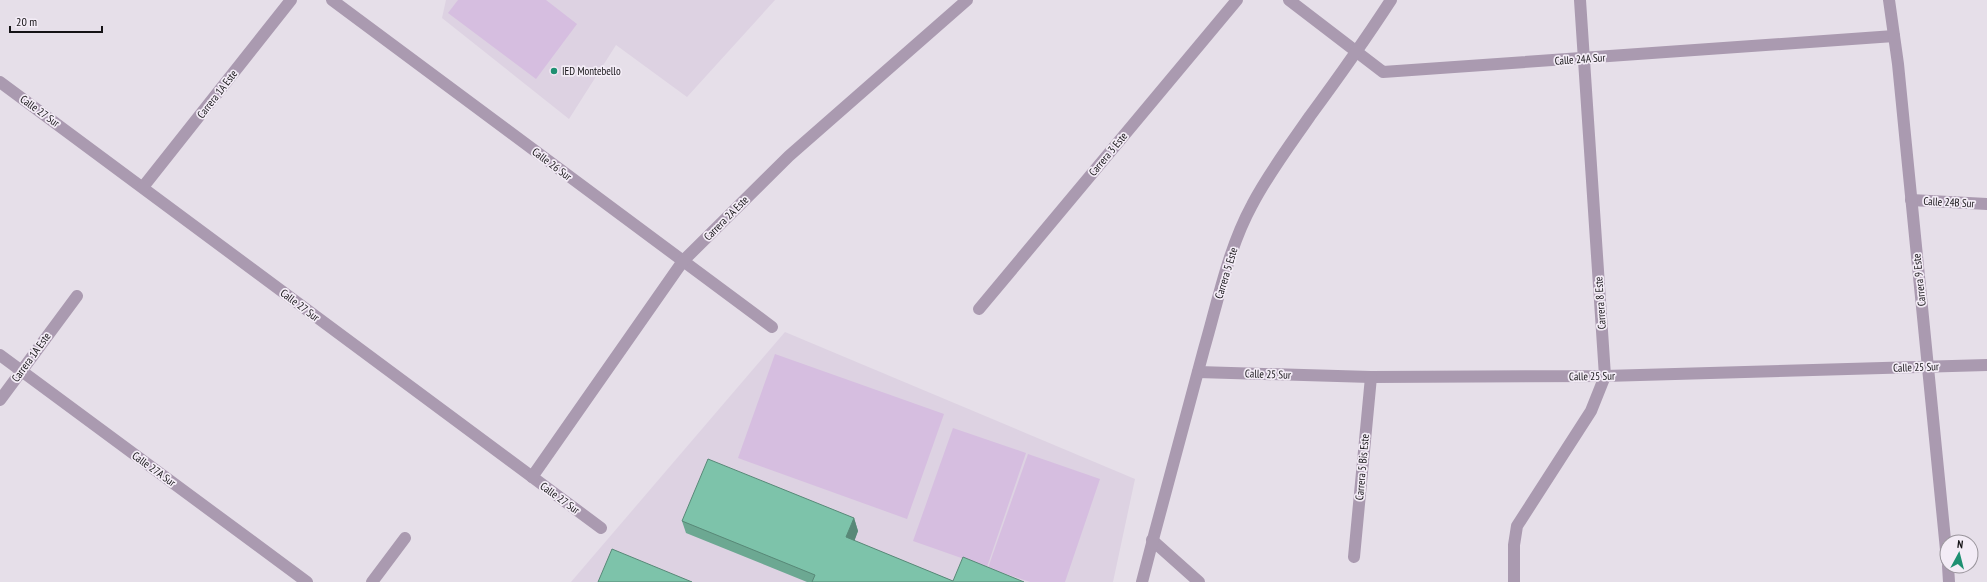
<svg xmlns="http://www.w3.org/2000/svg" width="1987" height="582" viewBox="0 0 1987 582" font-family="'PT Sans Narrow',sans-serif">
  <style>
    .built { fill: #ddd2e2 }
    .pitch { fill: #d6bee0 }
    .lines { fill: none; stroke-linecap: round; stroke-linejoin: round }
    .service { stroke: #aa9ab0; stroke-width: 12 }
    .minor { stroke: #aa9ab0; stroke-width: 12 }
    .tertiary { stroke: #aa9ab0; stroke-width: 12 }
    .wall { fill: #6ca892 }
    .shaded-wall { fill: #588877 }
    .building { fill: #7dc3aa; stroke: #588877 }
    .poi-dot { fill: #1e9072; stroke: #f3ecf6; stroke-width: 1.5 }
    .labels { text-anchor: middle; stroke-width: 3.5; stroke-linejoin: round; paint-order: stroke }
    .street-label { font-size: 11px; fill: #151316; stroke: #f3ecf6 }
    .poi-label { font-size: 11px; fill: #151316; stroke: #f3ecf6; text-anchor: start }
  </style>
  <rect width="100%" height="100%" fill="#e6dfe9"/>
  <g class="built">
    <path d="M446,0H775L687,97L616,45L569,119L442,18Z"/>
    <path d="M785,332L1135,479L1113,582H571Z"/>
  </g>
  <g class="pitch">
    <path d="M458,0H546L577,24L536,79L448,13Z"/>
    <path d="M775,354L944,414L907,519L738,458Z"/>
    <path d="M953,428L1026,453L987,567L913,541Z"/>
    <path d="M1028,454L1100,479L1065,582H1030L988,568Z"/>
  </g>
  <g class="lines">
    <g class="service">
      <path d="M1911,200L1987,204"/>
      <path d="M1152,540L1199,582"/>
    </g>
    <g class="minor">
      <path d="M332,0L772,327"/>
      <path d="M1289,0L1383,72L1894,36"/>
      <path d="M0,82L601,528"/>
      <path d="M143,187L291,0"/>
      <path d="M979,309L1237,0"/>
      <path d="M1198,372L1371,377L1605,376L1987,365"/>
      <path d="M0,400L77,296"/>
      <path d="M532,477L683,261L789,156L967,0"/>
      <path d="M1354,557L1371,377"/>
      <path d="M372,582L405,538"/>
    </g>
    <g class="tertiary">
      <path d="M1889,0L1898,64L1947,560"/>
      <path d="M0,355L307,582"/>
      <path d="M1948,566L1949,582"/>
      <path d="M1142,582C1162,504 1183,426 1204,349C1218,301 1228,249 1252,205C1268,174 1290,145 1310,116C1338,78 1365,40 1391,0"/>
      <path d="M1514,582V545L1517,526L1591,411L1605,376L1580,0"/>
    </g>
  </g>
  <path class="wall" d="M854,518L858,531L854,541L953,581L1024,582H807L686,533L682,521Z"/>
  <path class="shaded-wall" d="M854,518L858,531L851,550L846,537Z"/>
  <g class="building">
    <path d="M708,459L854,518L846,537L953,581L963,557L1024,582H812L815,575L682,521Z"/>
    <path d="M612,549L692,582H598Z"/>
  </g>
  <circle class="poi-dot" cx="554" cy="71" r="4"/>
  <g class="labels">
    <g class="street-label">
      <text transform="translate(1580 59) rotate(-4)" y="4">Calle 24A Sur</text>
      <text transform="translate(217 94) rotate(-52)" y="4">Carrera 1A Este</text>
      <text transform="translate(40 111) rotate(36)" y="4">Calle 27 Sur</text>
      <text transform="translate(1108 154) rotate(-50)" y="4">Carrera 3 Este</text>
      <text transform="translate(552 164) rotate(37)" y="4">Calle 26 Sur</text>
      <text transform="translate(1949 202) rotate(3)" y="4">Calle 24B Sur</text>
      <text transform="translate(726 218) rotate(-45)" y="4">Carrera 2A Este</text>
      <text transform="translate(1226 273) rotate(-73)" y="4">Carrera 5 Este</text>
      <text transform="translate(1919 280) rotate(-96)" y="4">Carrera 9 Este</text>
      <text transform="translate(1600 303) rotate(-94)" y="4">Carrera 8 Este</text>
      <text transform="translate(300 305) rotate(37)" y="4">Calle 27 Sur</text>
      <text transform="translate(31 357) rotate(-54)" y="4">Carrera 1A Este</text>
      <text transform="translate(1916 367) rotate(-2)" y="4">Calle 25 Sur</text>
      <text transform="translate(1268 374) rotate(2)" y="4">Calle 25 Sur</text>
      <text transform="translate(1592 376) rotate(-1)" y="4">Calle 25 Sur</text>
      <text transform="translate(1362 467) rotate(-85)" y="4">Carrera 5 Bis Este</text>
      <text transform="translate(154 469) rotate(36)" y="4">Calle 27A Sur</text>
      <text transform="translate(560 498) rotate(36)" y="4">Calle 27 Sur</text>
    </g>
    <g class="poi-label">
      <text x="562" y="75">IED Montebello</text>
    </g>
  </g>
  <g transform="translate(1959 554) rotate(7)"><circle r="19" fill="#f3ecf6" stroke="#9a959c"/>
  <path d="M0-3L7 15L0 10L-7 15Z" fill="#1e9072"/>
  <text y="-6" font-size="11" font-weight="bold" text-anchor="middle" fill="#151316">N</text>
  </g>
  <path d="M10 26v6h92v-6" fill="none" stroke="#151316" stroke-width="2"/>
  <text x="16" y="26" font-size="12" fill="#151316" stroke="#f3ecf6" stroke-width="3" paint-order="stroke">20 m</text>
</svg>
